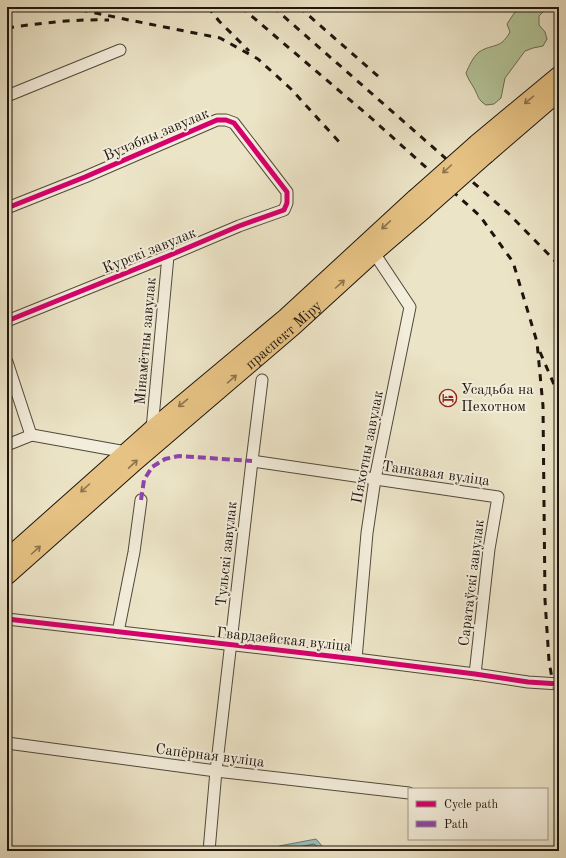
<svg xmlns="http://www.w3.org/2000/svg" width="566" height="858" viewBox="0 0 566 858" font-family="'Old Standard TT',serif">
  <style>
    .green { fill: #b3c599; stroke: #686d53 }
    .water { fill: #99beba; stroke: #677a75 }
    .lines { fill: none; stroke-linecap: round; stroke-linejoin: round }
    .shore { stroke: #5b6a64; stroke-width: 1 }
    .street-casing { stroke: #51493c; stroke-width: 13 }
    .primary-casing { stroke: #1d150d; stroke-width: 19 }
    .street { stroke: #f3eddb; stroke-width: 11 }
    .primary { stroke: #e6c284; stroke-width: 17 }
    .rail { stroke: #1d150d; stroke-width: 3; stroke-dasharray: 7 7; stroke-linecap: butt }
    .primary-bridge-casing { stroke: #1d150d; stroke-width: 19; stroke-linecap: butt }
    .primary-bridge { stroke: #e6c284; stroke-width: 17 }
    .quiet { stroke: #8e44ad; stroke-width: 4; stroke-dasharray: 8 4; stroke-linecap: butt }
    .cycleway-casing { stroke: #f3eddb; stroke-width: 8 }
    .cycleway { stroke: #d6006c; stroke-width: 5 }
    .oneway { stroke: #8c744e }
    .labels { text-anchor: middle; stroke-width: 4; stroke-linejoin: round; paint-order: stroke }
    .street-label { font-size: 15px; fill: #1d150d; stroke: #f3eddb }
    .poi-label { font-size: 15px; fill: #1d150d; stroke: #f3eddb; text-anchor: start }
  </style>
  <rect width="100%" height="100%" fill="#ece4c7"/>
  <filter id="stains"><feTurbulence type="fractalNoise" baseFrequency=".005" numOctaves="4"/><feColorMatrix values="0 0 0 0 .2 0 0 0 0 .09 0 0 0 0 .02 0 0 0 .5 -.17"/></filter>
  <radialGradient id="worn" r=".72"><stop offset=".6" stop-color="#630" stop-opacity="0"/><stop offset="1" stop-color="#630" stop-opacity=".3"/></radialGradient>
  <path class="green" d="M522,7H548L539,16V25L545,32L547,39L543,46L533,48L525,51L505,78L501,98L494,104L486,105C477,99 479,97 474,88C471,83 468,79 466,73C469,66 473,57 479,52C493,43 500,50 510,32L507,24L515,12Z"/>
  <path class="water" d="M316,839L323,847L333,851H277L279,846Z"/>
  <g class="lines">
    <path class="shore" d="M281,851L283,850L314,844L323,851"/>
    <defs>
      <g id="street">
        <path d="M7,96L120,50"/>
        <path d="M7,208L85,177L217,120H226L234,123L287,192V203L284,210L239,226L168,256L7,321"/>
        <path d="M7,362L30,432L32,435"/>
        <path d="M152,429L168,256"/>
        <path d="M7,445L32,435L126,452"/>
        <path d="M252,461L498,497L489,549L475,674"/>
        <path d="M7,619L356,659L475,674L528,682L559,684"/>
        <path d="M118,632L134,552L141,500"/>
        <path d="M356,659L367,533L375,479L410,307L374,253"/>
        <path d="M7,743L216,771L409,793"/>
        <path d="M209,851L216,771L252,461L262,380"/>
      </g>
      <g id="primary">
        <path d="M477,143L559,75"/>
        <path d="M486,155L559,92"/>
        <path d="M7,558L152,429L286,317L415,198"/>
        <path id="s1" d="M7,576L134,463L294,326L374,253L424,210"/>
      </g>
    </defs>
    <use href="#street" class="street-casing"/>
    <use href="#primary" class="primary-casing"/>
    <use href="#street" class="street"/>
    <use href="#primary" class="primary"/>
    <g class="rail">
      <path d="M67,7L129,20L220,38L258,59L291,89L342,145"/>
      <path d="M208,7L219,21L249,51"/>
      <path d="M241,7L370,117L480,216L513,262L537,342L543,406L545,600L549,661L553,684L559,704"/>
      <path d="M273,7L508,213L559,265"/>
      <path d="M299,7L379,77"/>
      <path d="M7,28C41,23 75,19 109,20"/>
      <path d="M540,352L559,396"/>
    </g>
    <defs>
      <g id="primary-bridge">
        <path d="M415,198L477,143"/>
        <path d="M424,210L486,155"/>
      </g>
    </defs>
    <use href="#primary-bridge" class="primary-bridge-casing"/>
    <use href="#primary-bridge" class="primary-bridge"/>
    <path class="quiet" d="M141,500L144,480L152,467L165,459L179,456L252,461"/>
    <defs>
      <g id="cycleway">
        <path d="M7,208L85,177L217,120H226L234,123L287,192V203L284,210L239,226L168,256L7,321"/>
        <path d="M7,619L356,659L475,674L528,682L559,684"/>
      </g>
    </defs>
    <use href="#cycleway" class="cycleway-casing"/>
    <use href="#cycleway" class="cycleway"/>
  </g>
  <defs><path id="oneway-shaft" d="M-6 0H5M1.5-3L5.5 0L1.5 3" fill="none" stroke-width="1.6" stroke-linecap="round" stroke-linejoin="round"/></defs>
  <g class="oneway">
    <use href="#oneway-shaft" transform="translate(529 100) rotate(140)"/>
    <use href="#oneway-shaft" transform="translate(447 169) rotate(138)"/>
    <use href="#oneway-shaft" transform="translate(386 225) rotate(137)"/>
    <use href="#oneway-shaft" transform="translate(340 284) rotate(-42)"/>
    <use href="#oneway-shaft" transform="translate(232 379) rotate(-41)"/>
    <use href="#oneway-shaft" transform="translate(183 403) rotate(140)"/>
    <use href="#oneway-shaft" transform="translate(133 464) rotate(-43)"/>
    <use href="#oneway-shaft" transform="translate(85 488) rotate(138)"/>
    <use href="#oneway-shaft" transform="translate(36 550) rotate(-42)"/>
  </g>
  <defs>
    <symbol id="hotel-ring" viewBox="-11 -11 22 22"><circle r="9.5" fill="#f3eddb" stroke="#8f2418" stroke-width="1.5"/><path d="M-6-4.5h1.5V1H6V5H4.5V3h-9V5H-6ZM-4 0a1.8 1.8 0 1 1 3.6 0ZM.5 0V-2.5h3Q6-2.5 6 0Z" fill="#8f2418"/></symbol>
  </defs>
  <g fill-rule="evenodd">
    <use href="#hotel-ring" x="438" y="388" width="20" height="20"/>
  </g>
  <g class="labels">
    <g class="street-label">
      <text transform="translate(156 134) rotate(-23)" y="5">Вучэбны завулак</text>
      <text transform="translate(149 250) rotate(-22)" y="5">Курскі завулак</text>
      <text dy="5" stroke="none"><textPath href="#s1" startOffset="367">праспект Міру</textPath></text>
      <text transform="translate(145 341) rotate(-85)" y="5">Мінамётны завулак</text>
      <text transform="translate(367 447) rotate(-79)" y="5">Пяхотны завулак</text>
      <text transform="translate(436 473) rotate(8)" y="5">Танкавая вуліца</text>
      <text transform="translate(226 554) rotate(-84)" y="5">Тульскі завулак</text>
      <text transform="translate(471 583) rotate(-83)" y="5">Саратаўскі завулак</text>
      <text transform="translate(284 639) rotate(6)" y="5">Гвардзейская вуліца</text>
      <text transform="translate(210 755) rotate(7)" y="5">Сапёрная вуліца</text>
    </g>
    <g class="poi-label">
      <text x="461" y="394">Усадьба на<tspan x="461" dy="17">Пехотном</tspan></text>
    </g>
  </g>
  <rect width="566" height="858" fill="none" stroke="#ece4c7" stroke-width="24"/>
  <rect x="8" y="8" width="550" height="842" fill="none" stroke="#1d150d" stroke-width="2"/>
  <rect x="12" y="12" width="542" height="834" fill="none" stroke="#1d150d"/>
  <rect x="408" y="788" width="140" height="52" fill="#f3eddb" stroke="#9d9789"/>
  <rect x="416" y="801" width="20" height="6" fill="#d6006c" stroke="#9d9789"/>
  <text x="444" y="808" font-size="12" fill="#1d150d">Cycle path</text>
  <rect x="416" y="821" width="20" height="6" fill="#8e44ad" stroke="#9d9789"/>
  <text x="444" y="828" font-size="12" fill="#1d150d">Path</text>
  <rect width="100%" height="100%" filter="url(#stains)"/>
  <rect width="100%" height="100%" fill="url(#worn)"/>
</svg>
